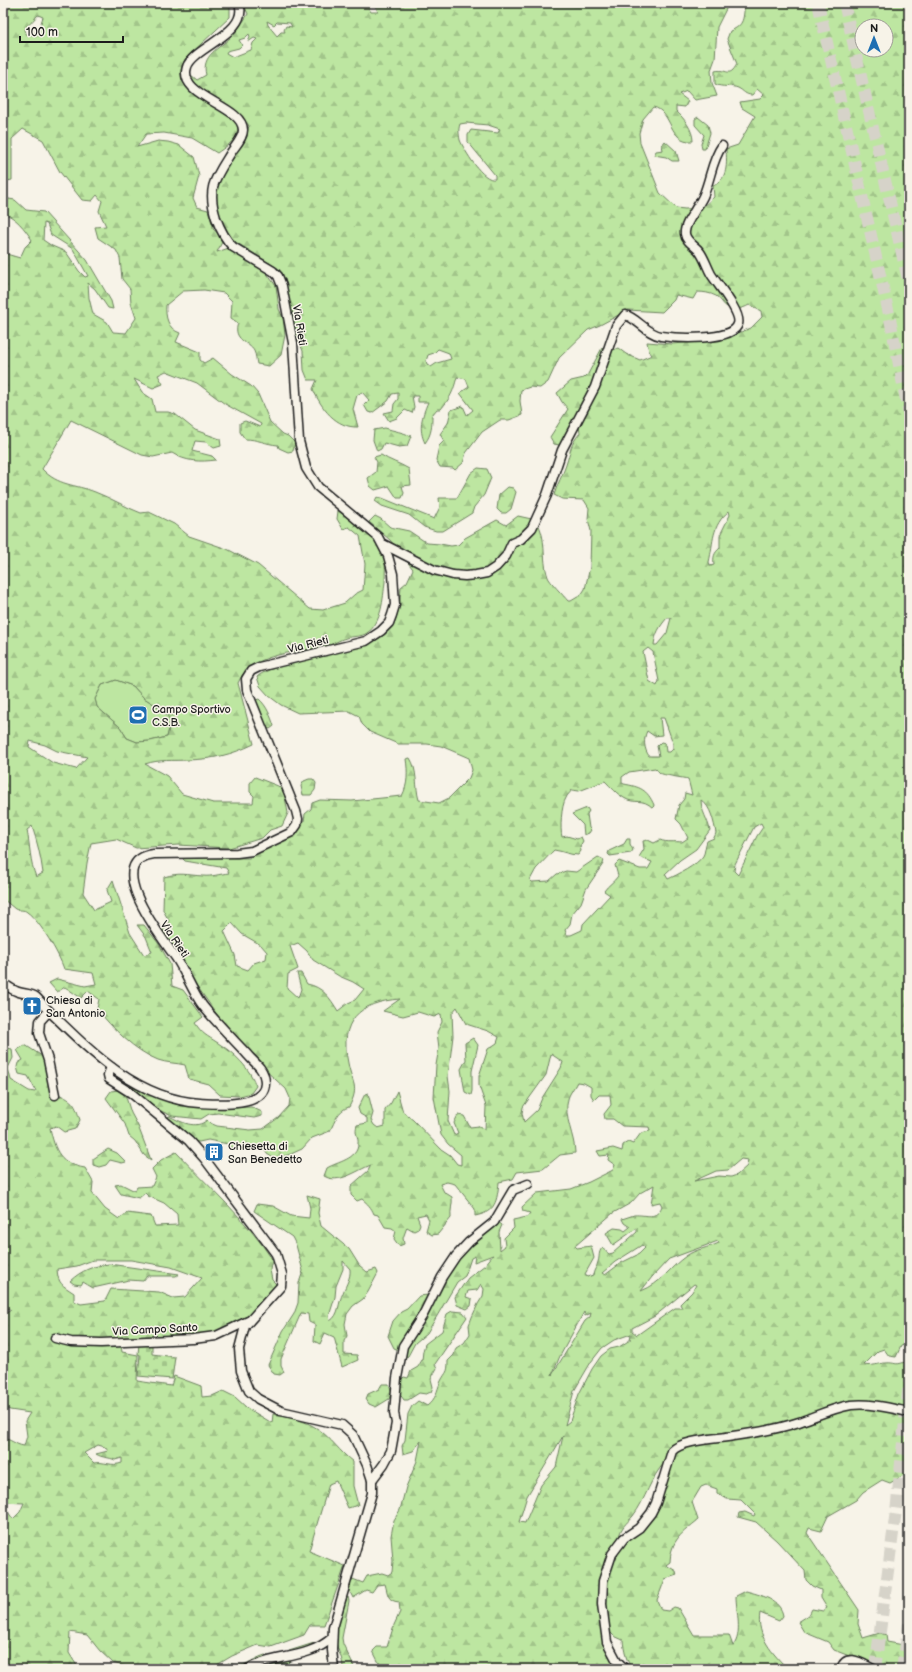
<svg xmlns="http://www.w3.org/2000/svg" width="912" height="1672" viewBox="0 0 912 1672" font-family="'Balsamiq Sans',sans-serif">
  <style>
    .green { fill: #bde6a1; stroke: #6c815e }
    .forest { fill: url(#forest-firs); stroke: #6c815e; fill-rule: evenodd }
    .cemetery { fill: url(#cemetery-stones); stroke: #6c815e }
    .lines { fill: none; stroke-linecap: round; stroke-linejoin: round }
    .highway-tunnel { stroke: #d6d3c9; stroke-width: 12; stroke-dasharray: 12 6; stroke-linecap: butt }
    .minor-casing { stroke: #1c1c1c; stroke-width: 11 }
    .minor { stroke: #f7f3e8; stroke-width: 8 }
    .labels { text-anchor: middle; stroke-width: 3; stroke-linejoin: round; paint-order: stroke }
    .street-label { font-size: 11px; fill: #1c1c1c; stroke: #f7f3e8 }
    .poi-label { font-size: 11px; fill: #1c1c1c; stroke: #f7f3e8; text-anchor: start }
  </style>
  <defs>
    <pattern id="forest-firs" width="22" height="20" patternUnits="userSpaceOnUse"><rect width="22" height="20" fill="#bde6a1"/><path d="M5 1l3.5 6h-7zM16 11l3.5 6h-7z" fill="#a2c58a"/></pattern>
    <pattern id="cemetery-stones" width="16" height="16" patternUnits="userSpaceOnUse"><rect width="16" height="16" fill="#bde6a1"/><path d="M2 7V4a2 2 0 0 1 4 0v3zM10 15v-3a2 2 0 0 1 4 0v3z" fill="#a2c58a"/></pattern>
  </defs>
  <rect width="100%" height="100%" fill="#f7f3e8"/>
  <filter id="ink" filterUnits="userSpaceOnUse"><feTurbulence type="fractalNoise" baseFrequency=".025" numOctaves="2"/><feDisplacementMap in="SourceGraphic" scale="8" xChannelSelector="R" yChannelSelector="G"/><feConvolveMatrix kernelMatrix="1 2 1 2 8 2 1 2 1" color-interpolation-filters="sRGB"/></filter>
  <g filter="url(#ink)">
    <path class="green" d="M116,680L133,686L144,698L162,709L171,721L167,737L150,741L137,742L127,738L120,727L97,707L95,699L102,685Z"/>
    <g class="forest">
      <path d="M3,3H230V17L186,58C159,101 247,107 237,134C233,143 224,148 217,153L192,138L164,133L146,134L137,147L158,141L168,142L179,145L194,157L199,176L193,198L197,207L208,210L213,226V229L218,233L222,242L217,252L229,248L265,271L276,286L279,309L283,318L285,335L281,355L269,366L257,364C256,360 256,355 254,351C249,342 232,340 238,323L231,318L232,301L224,293L204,290L183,291L166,305C165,317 168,329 180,333L176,342L200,352V360L204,363L213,358L232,374L251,386L258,394L270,422L283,434L288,436L295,443L293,451L288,452L279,448L278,445C266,444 257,439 245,439L240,432V423L245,421L260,427L261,424L225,404L197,383L166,371L158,375L163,384L153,388L134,379L142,392L152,399L155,412H168L175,414L195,430L220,439L221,446L214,448L206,442L195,441L192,451L212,456L216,460C200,462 186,462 172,453L153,457L142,455L71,420L42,469C58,486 75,484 95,492C111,498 125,507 141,513L149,512L174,524L189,536L227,549L258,565L310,609L323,610L345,603L355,594L363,590L365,564L360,536L349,527L343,529L337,519L338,511C354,522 378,536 384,555C386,563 385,574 385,582C383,598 382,623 367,633C362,637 352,636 346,638C341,639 335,643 330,645C301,653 251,651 238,683L254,744C231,755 213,759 188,760C173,761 160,759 145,764L167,776L182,794L213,803H253L254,796L250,792V783L255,777L278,786L284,792L288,813L282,826L270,830L262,838L229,848L178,845L136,848L116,839L91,843L87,863L83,893L94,910L111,902L107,890L113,880L130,933L144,955L152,952L146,937L137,925H144L159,944L170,964L172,986L183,990L203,1017L195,1023C203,1035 206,1035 218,1043C234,1053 250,1068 256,1086L251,1093L240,1096L220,1095L208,1084L189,1079L185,1065C177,1063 166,1063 158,1060C135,1051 112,1028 97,1009L99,999L88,991L81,998L65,987L57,992L49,983L57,979L85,986L96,984L93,973L64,969C59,954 40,921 27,912C24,909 19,911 15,909C11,906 7,902 3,899V253L20,258L25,247L32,240C25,229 16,217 3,213V198L15,200L26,210L44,212L87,260L111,301L113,309L108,308L95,289L88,283L89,298L93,314L107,322L113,332L126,333L136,318L131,303L130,289L122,279L120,258L116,250L98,238L95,227L106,226L99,211L102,201L97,195L92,201L82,200L60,172L43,140L23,129L12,139V180L3,182ZM38,15L43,17L39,29L32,35L26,34L25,29ZM44,223L47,224L51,235L73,249L88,276L85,277L79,271L66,252L52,246L43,240ZM116,680L133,686L144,698L162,709L171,721L167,737L150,741L137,742L127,738L120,727L97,707L95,699L102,685ZM30,741L45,745L57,751L87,757L76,769L53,763L29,747ZM32,826C37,841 41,857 43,873L36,877C30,862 30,846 27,830Z"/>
      <path d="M246,3H371L369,9L371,12H378L375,5L372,3H729L717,27L715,59L711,70L712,83L717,96L695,100L687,91L679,94L688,101L685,107L676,106V111C684,118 693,130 693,141C668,143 673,111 653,107L643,119L639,133L640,143L660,193L676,208L685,209L702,208L714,197L713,186C728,179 727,164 726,149L738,145L755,116L742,108L740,102L760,99L764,95L757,89L752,95C745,95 744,91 738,88C731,85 722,88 715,84V71C727,68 729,79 737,64L727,39L730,31C745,25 743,18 745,3H909V1343L901,1346L896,1357L889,1356L884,1349L878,1351L864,1365C872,1367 879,1363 886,1363C896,1362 894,1366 905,1362V1355L909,1345V1472L890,1483L882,1480L863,1492L856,1500L828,1516L821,1531L809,1528L807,1533L859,1610L858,1624L863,1638L880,1633L886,1635L887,1642L909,1646V1669H876L862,1661L834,1650L828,1642L804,1632L798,1622L809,1615L812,1609L823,1611L827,1608L821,1598V1590L812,1586L806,1580L805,1571L777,1541L756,1522L738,1517L739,1513L745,1512L754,1516L755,1514L741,1500L727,1499L717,1493V1489L706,1485L701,1487L692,1502L698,1520C682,1533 671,1540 670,1562L666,1565L676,1571L677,1575L665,1579L657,1600L661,1610L668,1611L674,1607L678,1608L694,1635H729L733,1646C743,1634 736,1611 736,1596L746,1591C761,1595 781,1600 783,1616L779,1621L760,1613C756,1636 773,1654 788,1669H633C626,1662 624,1650 623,1640L614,1636L608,1630L603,1634L621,1669H379V1663L373,1651L377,1647H387L394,1625L400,1612L399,1602C387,1601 388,1594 385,1584L377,1585L372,1592L366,1590L353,1598L349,1590L350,1578L363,1583L367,1576L382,1573L388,1575L392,1572L393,1561L391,1536L394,1520L400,1510L406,1487L417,1461L421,1441L413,1451L403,1454L402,1446L405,1440L408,1414L412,1406L418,1401L427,1406C437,1398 436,1392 441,1381C446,1371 448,1374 448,1361L454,1355L456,1348L464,1343L470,1334L469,1325L472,1317L478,1304L483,1296L484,1289L481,1284L477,1290L468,1291L466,1297L472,1299L471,1306L467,1309L457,1305L455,1297L468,1278L485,1265L493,1255L474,1262L475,1256L471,1258L465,1276L457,1282L427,1333L415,1343L408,1356L405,1358L401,1351L394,1348L388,1336L393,1321L401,1312L407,1309L419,1296L428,1295L439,1284L452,1261L498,1222L502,1225L499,1232L500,1250L505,1246L504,1238L514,1228L513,1220L527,1217L530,1213L523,1211L522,1207L537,1193L571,1189L589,1182L613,1170L615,1165L608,1160L609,1155L600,1156L597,1151L613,1148L622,1151L623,1145L628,1142L633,1144L641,1133L650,1131L649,1127L622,1126L613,1119H605L604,1114L611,1105L610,1095H599L594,1100L591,1095V1087L584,1083L577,1082C574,1088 569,1094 568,1099C563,1117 575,1136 575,1153L560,1155L543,1169L517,1172L513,1179L499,1182C497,1201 496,1212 475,1216V1209L455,1184L447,1182L440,1184L444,1192L452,1197C453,1204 450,1210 451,1218L438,1234L432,1235L426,1231L429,1220L426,1214L417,1216L420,1224L418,1229L414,1231L407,1227L403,1238L404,1244L399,1246L394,1239L396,1231L392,1228L385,1227L378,1215L374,1214C371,1207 368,1204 362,1199L357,1201L351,1195V1186L368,1171L371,1165C357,1170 339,1185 324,1176L327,1168C337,1162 358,1159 358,1144C359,1136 354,1134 357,1125L367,1123V1118L360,1114L358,1108L365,1094L368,1093L373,1113L371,1120L374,1125L378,1128L385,1126V1110L391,1103L397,1091L403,1112L413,1120L441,1149L450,1155L457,1164L461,1165V1155L448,1144L441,1135L434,1097L436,1065L439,1048L437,1032L442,1022L441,1014L434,1017L418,1012L403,1016L383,1011L400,999C359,1002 339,1021 348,1063C352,1084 360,1086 349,1107C338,1110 335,1121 330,1131L312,1138L302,1149L291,1154L275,1159L267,1154L265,1150L245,1149L230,1147L228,1144L208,1140L199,1142L192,1141L167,1118L169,1116C181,1122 196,1130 207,1120L210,1123L217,1126L250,1130L263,1129L278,1118L289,1106L290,1098L286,1089L264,1069L225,1026L164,939L163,930L169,921L163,910L164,877C180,872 186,875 203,876C211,877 220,874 229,873L226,868L185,861L181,857L249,858L285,839L293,836L304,821L305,814L311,809L312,803L320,800L352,801L402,796C408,785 408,772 406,759L410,758C418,770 415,787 419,800L439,803L449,798L469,778L472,770L469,758L441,746L427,744H398L370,732L362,724L359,716L349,711L298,713L281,705L269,696L260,686L257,677C270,664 345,650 368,644C396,633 399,615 401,587L407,582L413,569L390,540L369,522L375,516L381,519L390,527L409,531L427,543L440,544L451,546L458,545L465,538L497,520L506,525L518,516L536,520C548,540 541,557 548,577C549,581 564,596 568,601H571L581,595L585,589L590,567L591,531L588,519L589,508L584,500L562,499L554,495C557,484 563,475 566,465C571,450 570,445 580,433L579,426L559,445L554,444L550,437L568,409L562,402L557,393L571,381L584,378L588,374L602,348L611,351L618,348L626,354L640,360L652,355L649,351L647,342L672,344L721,340L751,328L762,317L761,311L749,305C743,309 733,310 727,307C723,305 721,299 716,296C710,293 704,292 697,292L693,299L676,295L674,300L662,312L628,310L600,325L588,330L559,358L548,382L540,388L530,387L521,390L520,401L522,415L509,420H500L482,432L466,453L463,463L455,470L453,468L440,467L436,460L439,446L444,441L440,434L448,423L451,410L463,406L467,415L473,410L460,393L469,387L466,379L457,377C453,392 451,397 441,409H437L432,415C432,425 432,434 425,443C418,429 422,416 428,402H418V396H412L414,407L412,413L405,410L397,418L389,421L384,413L393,411L394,404L398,399V393L392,394L388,401L372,413L368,412L364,405L369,400L362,392L357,395L353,409L358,427C336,428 321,408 313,389L317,380H308L304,370L303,351L294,329L285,279L279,269L234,241L225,230L217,217L214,200L217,182L245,138L249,126L243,118L199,87L192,80L191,75L197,80L206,75C201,55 219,49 231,37C238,30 243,22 248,14L245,7ZM267,21L274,25L277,22L290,23L292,27L286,26L284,30L285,32H281L277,36L268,25ZM862,26H886V50H862ZM249,34L250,37L248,42L254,38L257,39L253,43L251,50L233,57L226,53L227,51L239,48L242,45L239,40L245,38ZM466,123L488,125L500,129L498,133L471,130L468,135V142L495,175V179C483,182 464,150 460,140C459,134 458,130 460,124ZM438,349L449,353L451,359L437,363L431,367L427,364L426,361L428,355L434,353ZM729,511L730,515L720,535V548C714,553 713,557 714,565L710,566L709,562C714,541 711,526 729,511ZM667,618H671L667,633L657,645H654C655,634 660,626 667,618ZM648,648L653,652L659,681L657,686L649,681L643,652ZM660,718H664L673,743V749L670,752H666L665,743L661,742L657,746L659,756H649C644,749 643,739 647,731L654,736L662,735ZM655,768C657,770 658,771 660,773C662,775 684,778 688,779L692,795L685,793L684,799L679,805L676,819L681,824L688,838L682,842C675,841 667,843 660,840L654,843L648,840L643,841L644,849L639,857L652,862L648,869H640L619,861L615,865L618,876C614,882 608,885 604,891L610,895L583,924L582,930L571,935H567L565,930L570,924L572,914L581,903L586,889L603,864L604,860L598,857L576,872L566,871L557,874L549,881L532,882L530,880L536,869L554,850C562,851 570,855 578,855L581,851L580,846L583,841L581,837L577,839L567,836L562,837C560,829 561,806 566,798C567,795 570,793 572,790L579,791L605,781C611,787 617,794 624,798C635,805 642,797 653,808L654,805C647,789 640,787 624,784L622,783V777L629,772ZM701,800C711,806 714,823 716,833L714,838L707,841C705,846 705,853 703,856C697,865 677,875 668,879L665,874L680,860L696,849L710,830C708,820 701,811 701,800ZM761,823L763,827L757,836L738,875L734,871L735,864L754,827ZM232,923L242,934L261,945L267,952L266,959L254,963L248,970L237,966L235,955L224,931ZM298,943L307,951L313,960L339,976L353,982L364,989L355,1000L348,1003L338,1011C330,998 323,987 307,984L301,973H297L301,989L298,998L287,988L288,974L298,969L290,946ZM457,1007L466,1024L488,1031L499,1037L497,1043L488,1049L479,1076V1086L486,1106L485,1130L479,1126L470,1127L464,1116L458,1115L454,1123L458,1133L454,1135L448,1121L450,1091L448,1076L453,1036L452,1013ZM551,1054L563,1062L561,1068L542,1098L537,1110L524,1122L522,1113L523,1107L546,1075ZM741,1159L748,1160L747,1166L737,1175L731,1177L719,1176L694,1181L716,1171L728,1170ZM654,1185L651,1204L660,1202L662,1206C656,1221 647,1214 634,1215C630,1216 626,1218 622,1219L624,1223L630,1227L625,1231L622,1229L614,1228L606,1233L613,1245L637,1228V1232L613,1253L609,1254L602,1248C598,1253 600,1256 598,1262C597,1267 594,1269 593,1275L587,1277L585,1274L594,1258L591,1246L577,1248L575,1246L613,1213L631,1203L640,1193ZM718,1241L719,1243C708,1248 696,1249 686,1256C669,1268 662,1283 641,1291L652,1277L669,1259ZM642,1245L645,1248L639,1254L621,1263L605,1275L602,1273L615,1262ZM694,1284L696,1285L692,1292L680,1304L682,1308H675L637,1335L632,1331V1328L655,1316ZM584,1312L585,1316L591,1313L590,1317L585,1321L552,1375L560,1356ZM631,1334L630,1340L619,1347L610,1349L601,1356L592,1369L579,1394L570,1421L565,1425L574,1391L591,1362L602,1348L614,1340ZM563,1436L556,1467L541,1485L525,1523L519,1522L527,1496ZM665,1462L645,1526L625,1539L619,1537C621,1527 626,1524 633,1516C646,1499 650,1478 665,1462Z"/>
      <path d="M698,117L708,125L710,133L705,149H702L701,144L704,135L695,125V119Z"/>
      <path d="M665,141L676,151L679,161H672L666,157L654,155L656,151L663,150L662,145Z"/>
      <path d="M385,428C394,431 403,432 411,436L407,446L399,447L384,443L381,449L377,451L373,440L374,430Z"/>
      <path d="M381,455C390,461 399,463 409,469L411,485L402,486L404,493L402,498H397L389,486L375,490L370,486L368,478L376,472L377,462L374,457Z"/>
      <path d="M478,468L487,469L491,478L484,495L474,507L472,513L443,531H436L424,527L409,515L382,506L375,501L377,497L382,498L434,519L440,507L439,498H457L471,473Z"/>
      <path d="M508,487L513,488L516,492L511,509L506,513H501L497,509L499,495Z"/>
      <path d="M259,699C267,706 271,717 274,726L270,729L265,727L256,706V700Z"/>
      <path d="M309,779H313L316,783L315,790L311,795H303L301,786L304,781Z"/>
      <path d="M587,808L589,811L587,814L589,828L591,830L589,833L584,835L583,825L572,814Z"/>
      <path d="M627,839H630V844L633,850L631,853L610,856L608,854L609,851L624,844Z"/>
      <path d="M473,1038L478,1045L472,1071V1091L471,1095L465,1092L461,1069L466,1060L465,1043Z"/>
      <path d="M25,1045L42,1056L58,1094C74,1101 75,1104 80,1120L75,1129L64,1132L56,1126L50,1128C55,1151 60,1164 85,1168L93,1182L92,1193L105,1209L119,1219L127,1213L151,1216L155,1226L178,1225L177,1214L164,1203L148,1196L145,1193L139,1198L121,1194L115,1185L121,1184L135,1191L137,1187L152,1186L156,1177L152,1169L161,1160L176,1152C209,1187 246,1219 272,1259L270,1270L272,1280L277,1285C268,1295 259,1309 249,1317C216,1341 159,1337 120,1340L122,1352L138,1355L137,1381L171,1386L174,1376L201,1386L202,1397L212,1396L223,1391L235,1397L247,1408L272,1423L273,1414C288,1417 305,1420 318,1429C331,1438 340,1452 353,1462V1486L358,1505L348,1508L336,1481L329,1484L309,1551L345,1566L324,1625H310L304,1635L271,1647L258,1645L232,1656L210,1669H134L113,1663L100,1651L87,1635L70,1632L69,1653L79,1669H3V1512H8L13,1519L20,1512L24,1503L3,1502V1439C10,1438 15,1445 24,1446L27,1436L25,1421L30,1413L10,1410L3,1407V1382L7,1378L3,1368L8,1358L3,1356V1315L11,1310L3,1306V1047L12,1049L13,1058L8,1068L11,1080L29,1091L35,1092L36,1091L28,1076L19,1074L17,1067L18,1063L23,1060L17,1050ZM93,1260H131L171,1267L202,1278L185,1297L173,1298L159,1292L111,1289L105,1301L81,1304L74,1301V1293C62,1285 58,1284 57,1269L77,1266ZM98,1445L105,1447L108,1451L96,1454C102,1458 109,1457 115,1460L122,1458V1463C111,1467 105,1461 94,1463L84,1453Z"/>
      <path d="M135,1086L148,1094L179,1105L227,1108L251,1107L262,1112V1116L254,1118L218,1113L209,1114L201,1119L172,1116L161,1111L132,1090L131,1087Z"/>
      <path d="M118,1090L124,1091L131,1113L138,1126L151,1160L144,1155L135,1141L129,1136L125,1124L106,1098L111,1091Z"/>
      <path d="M108,1149L117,1153L126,1162L122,1163L110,1160L106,1165L99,1167L93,1165V1159Z"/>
      <path d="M307,1195L320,1199L318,1213L321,1226L349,1249L359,1265L367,1272L376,1269L378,1273L368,1292L363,1299L353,1306L347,1314L345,1324L347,1336L344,1341V1354L357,1355L358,1360L342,1367L334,1337L325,1333L320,1344L314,1341L315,1325L309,1322L308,1314L301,1313L281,1359V1366L284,1372L280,1375L274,1374L268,1365L283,1331L294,1314L298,1303L299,1283L303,1271L296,1245L292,1237L254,1211L257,1204L273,1206L291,1216L309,1218L310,1208ZM343,1261L350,1269C351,1278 346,1284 343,1293C338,1302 340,1315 330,1321L329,1316L335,1297L336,1286L343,1269Z"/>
      <path d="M109,1264L179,1274L176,1276H147L143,1281L129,1280L93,1288L83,1282L81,1285L74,1284L70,1281C82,1270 93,1266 109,1264Z"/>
      <path d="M452,1311L463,1312L467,1317L435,1364L437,1368L431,1379L433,1387L431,1392L426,1394L419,1393L408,1400H404L399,1393L401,1380L404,1377L408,1378L411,1371L418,1367L422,1360L423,1351L425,1344L442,1331L447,1314Z"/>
      <path d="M382,1384H389L392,1392L389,1399L376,1407L369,1404L366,1399L368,1394L379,1389Z"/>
      <path d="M348,1597L349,1601L342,1638L343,1644L355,1669H343C343,1657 338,1653 336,1642C335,1632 342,1605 348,1597Z"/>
      <path d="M314,1643H319L297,1655L288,1664L262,1667L258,1669H227L228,1663C246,1669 249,1660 265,1655L273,1658L285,1656L289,1651Z"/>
    </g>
    <path class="cemetery" d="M139,1344L152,1345V1354L175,1357L172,1379L138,1376L140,1355L138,1354Z"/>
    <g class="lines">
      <g class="highway-tunnel">
        <path d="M818,3L889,314L909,415"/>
        <path d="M844,3L909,284"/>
        <path d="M875,1669L897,1503L909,1381"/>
        <path d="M902,1669L909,1624"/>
      </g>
      <defs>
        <g id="minor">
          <path d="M383,544L434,570L453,575L465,576L476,575L487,573L496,567L506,556L512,543L521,539L532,528L547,495L562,450L595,387L616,326L625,315C636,317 647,334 661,336C675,338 733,342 738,324C742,313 717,284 711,274C707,267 705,259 700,252C696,246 686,242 685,234C684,227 690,218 694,212C697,206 702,200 704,194C711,177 712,160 722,146"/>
          <path d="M3,983C7,986 11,989 16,991C22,994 31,993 36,997C40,1001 44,1006 48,1010C91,1052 137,1099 200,1103C217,1104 265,1108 265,1083C265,1078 263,1072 260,1068C256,1063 250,1058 246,1053C231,1037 216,1022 203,1006C192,991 186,973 176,958C162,938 100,861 154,854L237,853L252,851L292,832L297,825L298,819L296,811L247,690L246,679L251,671L259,667L366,641L381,631L389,623L392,615L395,605L393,574L388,556L378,537L318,487L306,468L299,441L293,343L282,286L278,276L273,271L233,247C225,239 220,229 216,218C206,187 216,177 232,151C236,145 243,138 243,130C243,105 177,97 187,67C193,47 250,33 239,3"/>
          <path d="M49,1011L40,1021L39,1033L48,1060L55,1095"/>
          <path d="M111,1067L108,1075L109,1079L131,1093L189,1141L204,1158L276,1254L282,1274L281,1286L245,1326L239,1349L241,1371L249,1391L258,1399L281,1411L342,1425L353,1435L367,1465L372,1480V1493L333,1628L332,1650L334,1669"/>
          <path d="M55,1338L71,1342L101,1343L193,1339L216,1336L248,1321"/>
          <path d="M372,1480L384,1464L391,1451L396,1423L394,1413L397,1378L403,1346L423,1315L442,1277L456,1256L469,1242L494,1222L513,1190L528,1184"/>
          <path d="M248,1669C274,1654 307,1660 332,1638"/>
          <path d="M625,1669L617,1661L607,1642L602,1604L603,1581L612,1554L624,1538L639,1528L651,1513L656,1503L672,1451C682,1440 717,1439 733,1436C755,1433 778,1429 799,1422C816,1416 833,1408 851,1405C871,1403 890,1408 909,1412"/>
          <path d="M841,1669C846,1652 863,1664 873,1669"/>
        </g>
      </defs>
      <use href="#minor" class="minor-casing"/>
      <use href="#minor" class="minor"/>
    </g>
  </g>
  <defs>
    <symbol id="stadium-square" viewBox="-11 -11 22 22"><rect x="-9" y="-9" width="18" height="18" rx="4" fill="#1f6fb2" stroke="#f7f3e8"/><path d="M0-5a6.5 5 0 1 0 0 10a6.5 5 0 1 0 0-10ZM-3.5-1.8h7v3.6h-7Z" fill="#fff"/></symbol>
    <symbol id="church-square" viewBox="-11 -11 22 22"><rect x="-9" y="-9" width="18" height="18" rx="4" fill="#1f6fb2" stroke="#f7f3e8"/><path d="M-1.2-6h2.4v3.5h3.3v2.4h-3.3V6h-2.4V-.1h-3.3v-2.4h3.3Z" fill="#fff"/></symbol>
    <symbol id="building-square" viewBox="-11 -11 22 22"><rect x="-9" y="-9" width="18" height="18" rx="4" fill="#1f6fb2" stroke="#f7f3e8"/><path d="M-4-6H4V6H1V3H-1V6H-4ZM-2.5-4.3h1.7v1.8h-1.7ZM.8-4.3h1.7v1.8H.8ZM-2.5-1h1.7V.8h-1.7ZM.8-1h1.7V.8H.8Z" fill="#fff"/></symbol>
  </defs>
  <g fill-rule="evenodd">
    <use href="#stadium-square" x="127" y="704" width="22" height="22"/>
    <use href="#church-square" x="21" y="995" width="22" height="22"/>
    <use href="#building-square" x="203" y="1141" width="22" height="22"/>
  </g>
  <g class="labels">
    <g class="street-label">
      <text transform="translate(300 325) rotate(81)" y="4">Via Rieti</text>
      <text transform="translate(308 644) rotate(-14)" y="4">Via Rieti</text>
      <text transform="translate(175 939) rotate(56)" y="4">Via Rieti</text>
      <text transform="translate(155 1329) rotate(-3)" y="4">Via Campo Santo</text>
    </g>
    <g class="poi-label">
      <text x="152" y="713">Campo Sportivo<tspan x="152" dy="13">C.S.B.</tspan></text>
      <text x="46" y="1004">Chiesa di<tspan x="46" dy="13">San Antonio</tspan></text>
      <text x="228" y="1150">Chiesetta di<tspan x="228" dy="13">San Benedetto</tspan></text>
    </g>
  </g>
  <rect width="912" height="1672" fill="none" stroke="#f7f3e8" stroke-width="16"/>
  <rect x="8" y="8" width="896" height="1656" fill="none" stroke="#1c1c1c" stroke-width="1.5" filter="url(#ink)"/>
  <g transform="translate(874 38)"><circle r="19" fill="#f7f3e8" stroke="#9f9d96"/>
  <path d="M0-3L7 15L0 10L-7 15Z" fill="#1f6fb2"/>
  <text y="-6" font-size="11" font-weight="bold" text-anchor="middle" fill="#1c1c1c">N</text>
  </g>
  <path d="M20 36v6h103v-6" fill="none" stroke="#1c1c1c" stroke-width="2"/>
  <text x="26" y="36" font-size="12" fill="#1c1c1c" stroke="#f7f3e8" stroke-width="3" paint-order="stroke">100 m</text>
</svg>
